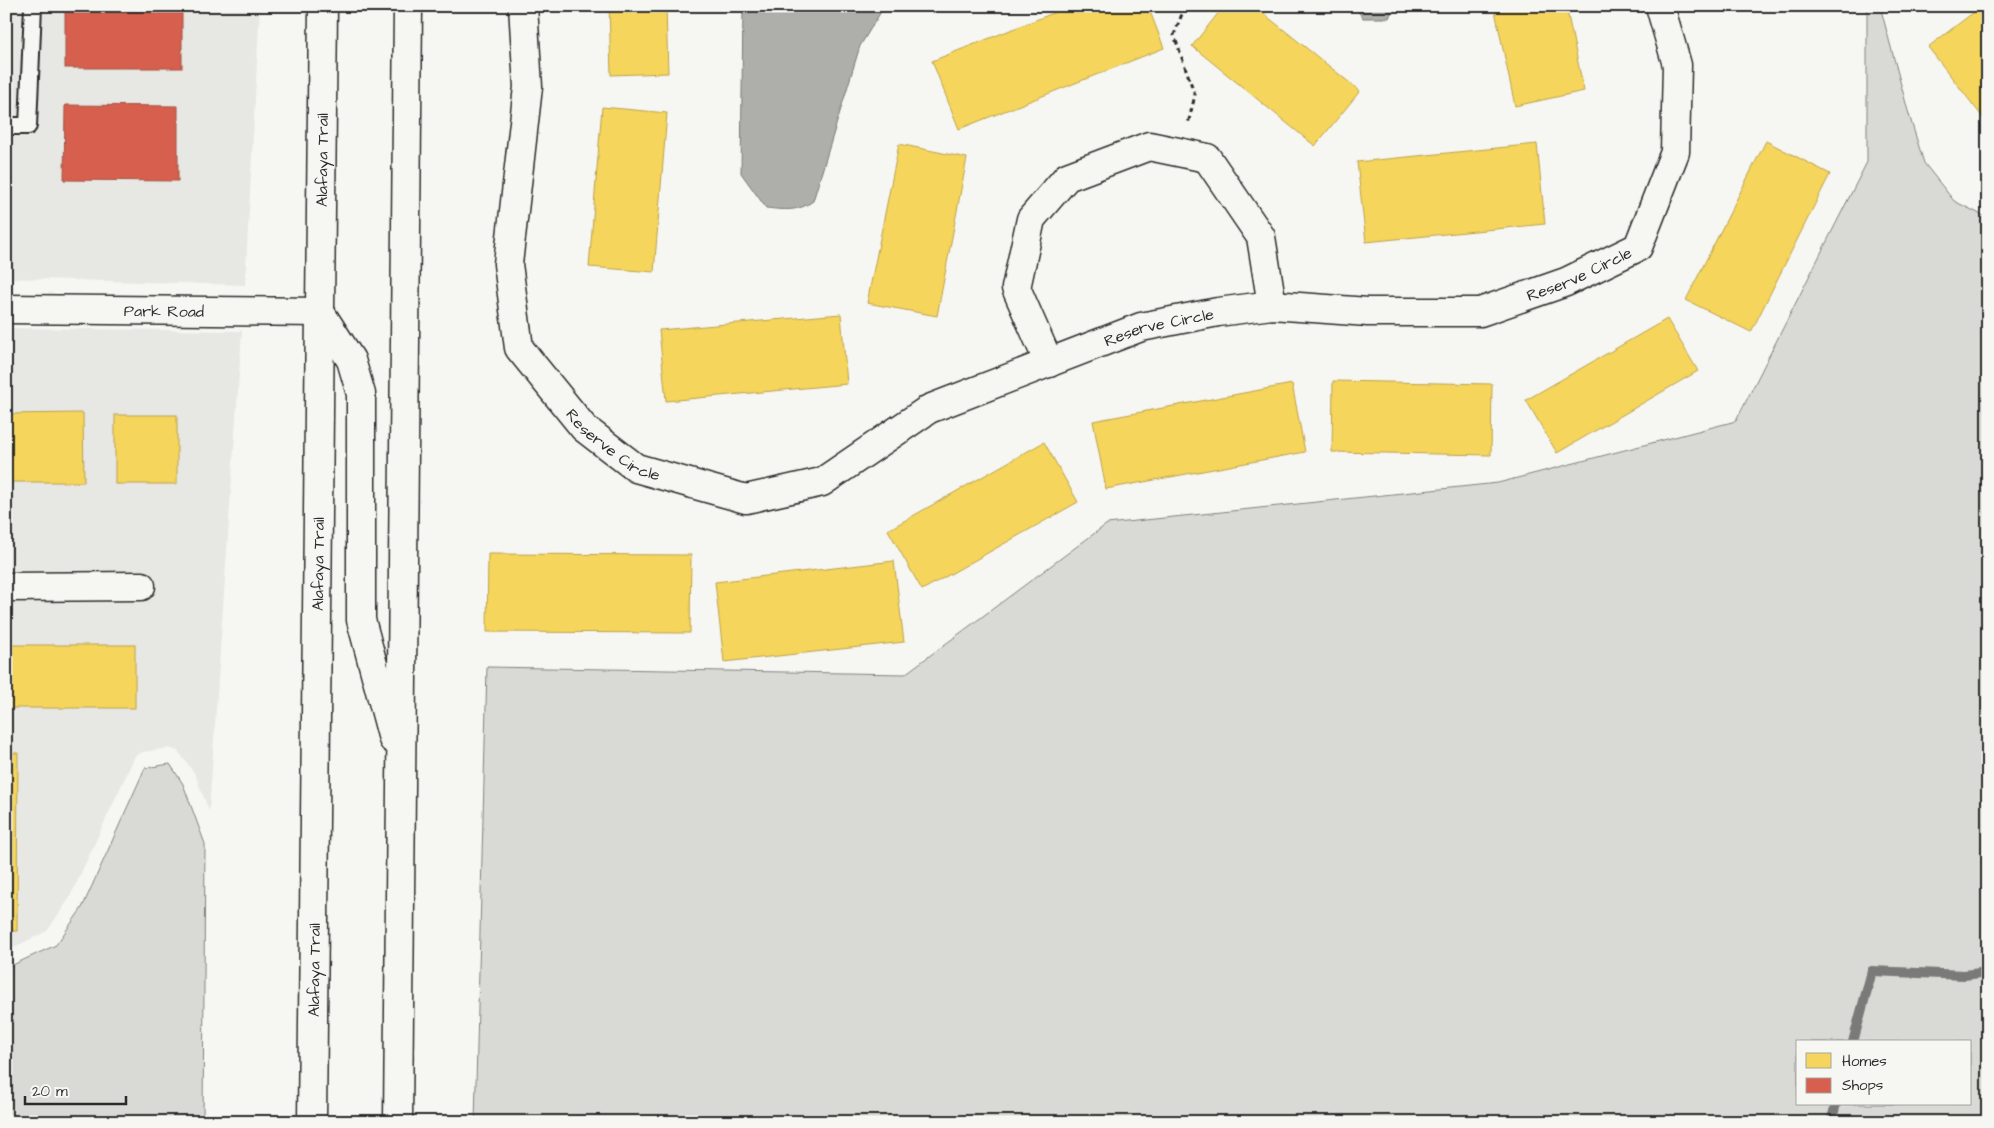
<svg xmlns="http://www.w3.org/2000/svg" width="1994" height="1128" viewBox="0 0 1994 1128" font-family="'Architects Daughter',sans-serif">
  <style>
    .built { fill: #e7e7e3 }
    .green { fill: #d9d9d5; stroke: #828280; fill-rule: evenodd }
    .water { fill: #aeaeab; stroke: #7a7a78 }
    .homes { fill: #f6d55c; stroke: #b9a24d }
    .shops { fill: #d6604d; stroke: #a35043 }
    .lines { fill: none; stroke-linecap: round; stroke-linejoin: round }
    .stream { stroke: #7a7a78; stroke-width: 10 }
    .lane-casing { stroke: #2b2b2b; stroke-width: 20 }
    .street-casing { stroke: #2b2b2b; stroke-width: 31 }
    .primary-casing { stroke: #2b2b2b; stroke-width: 31 }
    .path { stroke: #2b2b2b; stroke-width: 3; stroke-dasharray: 5 4; stroke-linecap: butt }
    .lane { stroke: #f6f6f2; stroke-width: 16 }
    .street { stroke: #f6f6f2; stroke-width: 28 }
    .primary { stroke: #f6f6f2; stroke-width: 28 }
    .labels { text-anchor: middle; stroke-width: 5; stroke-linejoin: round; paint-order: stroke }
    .street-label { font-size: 16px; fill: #2b2b2b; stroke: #f6f6f2 }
  </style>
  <rect width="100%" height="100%" fill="#f6f6f2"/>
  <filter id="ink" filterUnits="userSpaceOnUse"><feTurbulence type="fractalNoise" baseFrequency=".02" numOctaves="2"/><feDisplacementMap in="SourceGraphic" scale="10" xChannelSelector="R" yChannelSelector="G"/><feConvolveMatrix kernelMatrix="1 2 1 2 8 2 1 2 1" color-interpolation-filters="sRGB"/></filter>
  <g filter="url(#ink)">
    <g class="built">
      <path d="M6,6H260L245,285L6,278Z"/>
      <path d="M6,328L242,331L209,811L195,774L178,751L168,748L143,752L135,756L69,899L47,931L6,951Z"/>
    </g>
    <g class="green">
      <path d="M1867,6H1880L1908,111L1924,163L1954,201L1988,218V1122H475L487,667L905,674L1107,524L1498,483L1736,421L1867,162ZM1798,1042H1970V1104H1798Z"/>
      <path d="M170,764L183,784L205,844L203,1122H6V968L56,945L82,908L145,768Z"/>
    </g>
    <g class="water">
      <path d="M743,6H887L882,10L860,46L813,201C798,212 784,210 766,208L741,173Z"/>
      <path d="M1354,6H1394L1389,18H1363Z"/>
    </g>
    <g class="homes">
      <path d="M609,6H666L668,73L611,75Z"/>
      <path d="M1071,6H1148L1164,48L959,129L932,61Z"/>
      <path d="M1224,6H1254L1360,91L1315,146L1192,46Z"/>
      <path d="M1494,6H1566L1584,91L1515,106Z"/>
      <path d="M1982,6H1988V124L1928,47Z"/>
      <path d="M602,107L667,113L654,272L589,267Z"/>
      <path d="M1766,141L1830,174L1751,332L1686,300Z"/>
      <path d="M899,144L967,158L937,316L867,303Z"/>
      <path d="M1537,144L1545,224L1366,242L1357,162Z"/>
      <path d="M841,314L847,384L666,401L659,330Z"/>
      <path d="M1667,319L1698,371L1557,453L1526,400Z"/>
      <path d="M1333,381L1492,384L1491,455L1332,452Z"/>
      <path d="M1292,384L1305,452L1106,489L1093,421Z"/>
      <path d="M83,413L84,482H6V414Z"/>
      <rect x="115" y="415" width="62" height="69"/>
      <path d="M1044,442L1078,502L922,590L888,530Z"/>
      <path d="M488,554L691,555L690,633L487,632Z"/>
      <path d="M894,561L904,642L724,662L715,582Z"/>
      <rect x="6" y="645" width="129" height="63"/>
      <path d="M6,753H18L17,931H6Z"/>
    </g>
    <g class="shops">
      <rect x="65" y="6" width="117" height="62"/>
      <path d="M65,105L178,106V181L64,180Z"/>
    </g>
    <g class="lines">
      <g class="stream">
        <path d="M1853,1042L1872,971L1964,975L1988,972"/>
        <path d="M1831,1122L1836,1104"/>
      </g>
      <defs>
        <path id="lane" d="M6,126H28L33,6"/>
        <g id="street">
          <path id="s1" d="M523,6L528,87L508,264L519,348L584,428L636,468L746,499L822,482L929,409L1141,327L1218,312L1272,305L1368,312H1480L1566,282L1638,247L1675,152L1677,65L1660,6"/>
          <path id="s2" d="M6,309L320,312"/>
          <path d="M1049,363L1016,288L1031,219L1067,177L1149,146L1207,158L1261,237L1272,305"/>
          <path d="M6,587L141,586"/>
        </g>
        <g id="primary">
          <path d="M320,312L351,360L361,394V620L393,739"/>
          <path id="s3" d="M312,1122L323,6"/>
          <path d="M398,1122L408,6"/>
        </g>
      </defs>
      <use href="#lane" class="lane-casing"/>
      <use href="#street" class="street-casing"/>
      <use href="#primary" class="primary-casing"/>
      <path class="path" d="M1185,6L1174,35L1195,95L1188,124"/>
      <use href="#lane" class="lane"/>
      <use href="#street" class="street"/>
      <use href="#primary" class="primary"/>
    </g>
  </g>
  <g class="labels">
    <g class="street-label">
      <text dy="6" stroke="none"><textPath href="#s3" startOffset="962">Alafaya Trail</textPath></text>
      <text dy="6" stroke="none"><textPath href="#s1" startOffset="1509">Reserve Circle</textPath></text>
      <text dy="6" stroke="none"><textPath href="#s2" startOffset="158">Park Road</textPath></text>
      <text dy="6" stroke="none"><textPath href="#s1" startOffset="1079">Reserve Circle</textPath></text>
      <text dy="6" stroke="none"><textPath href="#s1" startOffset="481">Reserve Circle</textPath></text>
      <text dy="6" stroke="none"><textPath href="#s3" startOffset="558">Alafaya Trail</textPath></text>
      <text dy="6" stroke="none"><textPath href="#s3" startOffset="152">Alafaya Trail</textPath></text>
    </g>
  </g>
  <rect width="1994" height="1128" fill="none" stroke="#f6f6f2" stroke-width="25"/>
  <rect x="12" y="12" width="1969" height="1103" fill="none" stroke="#2b2b2b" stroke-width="2" filter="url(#ink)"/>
  <rect x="1796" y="1040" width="175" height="65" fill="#f6f6f2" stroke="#a5a5a2"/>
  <rect x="1806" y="1053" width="25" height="15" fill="#f6d55c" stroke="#a5a5a2"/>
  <text x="1842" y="1066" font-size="15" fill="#2b2b2b">Homes</text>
  <rect x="1806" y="1078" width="25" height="15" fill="#d6604d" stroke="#a5a5a2"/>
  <text x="1842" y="1090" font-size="15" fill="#2b2b2b">Shops</text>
  <path d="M25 1096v8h101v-8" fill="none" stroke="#2b2b2b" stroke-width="2.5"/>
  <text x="32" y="1096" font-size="15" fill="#2b2b2b" stroke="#f6f6f2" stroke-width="4" paint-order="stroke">20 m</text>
</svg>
